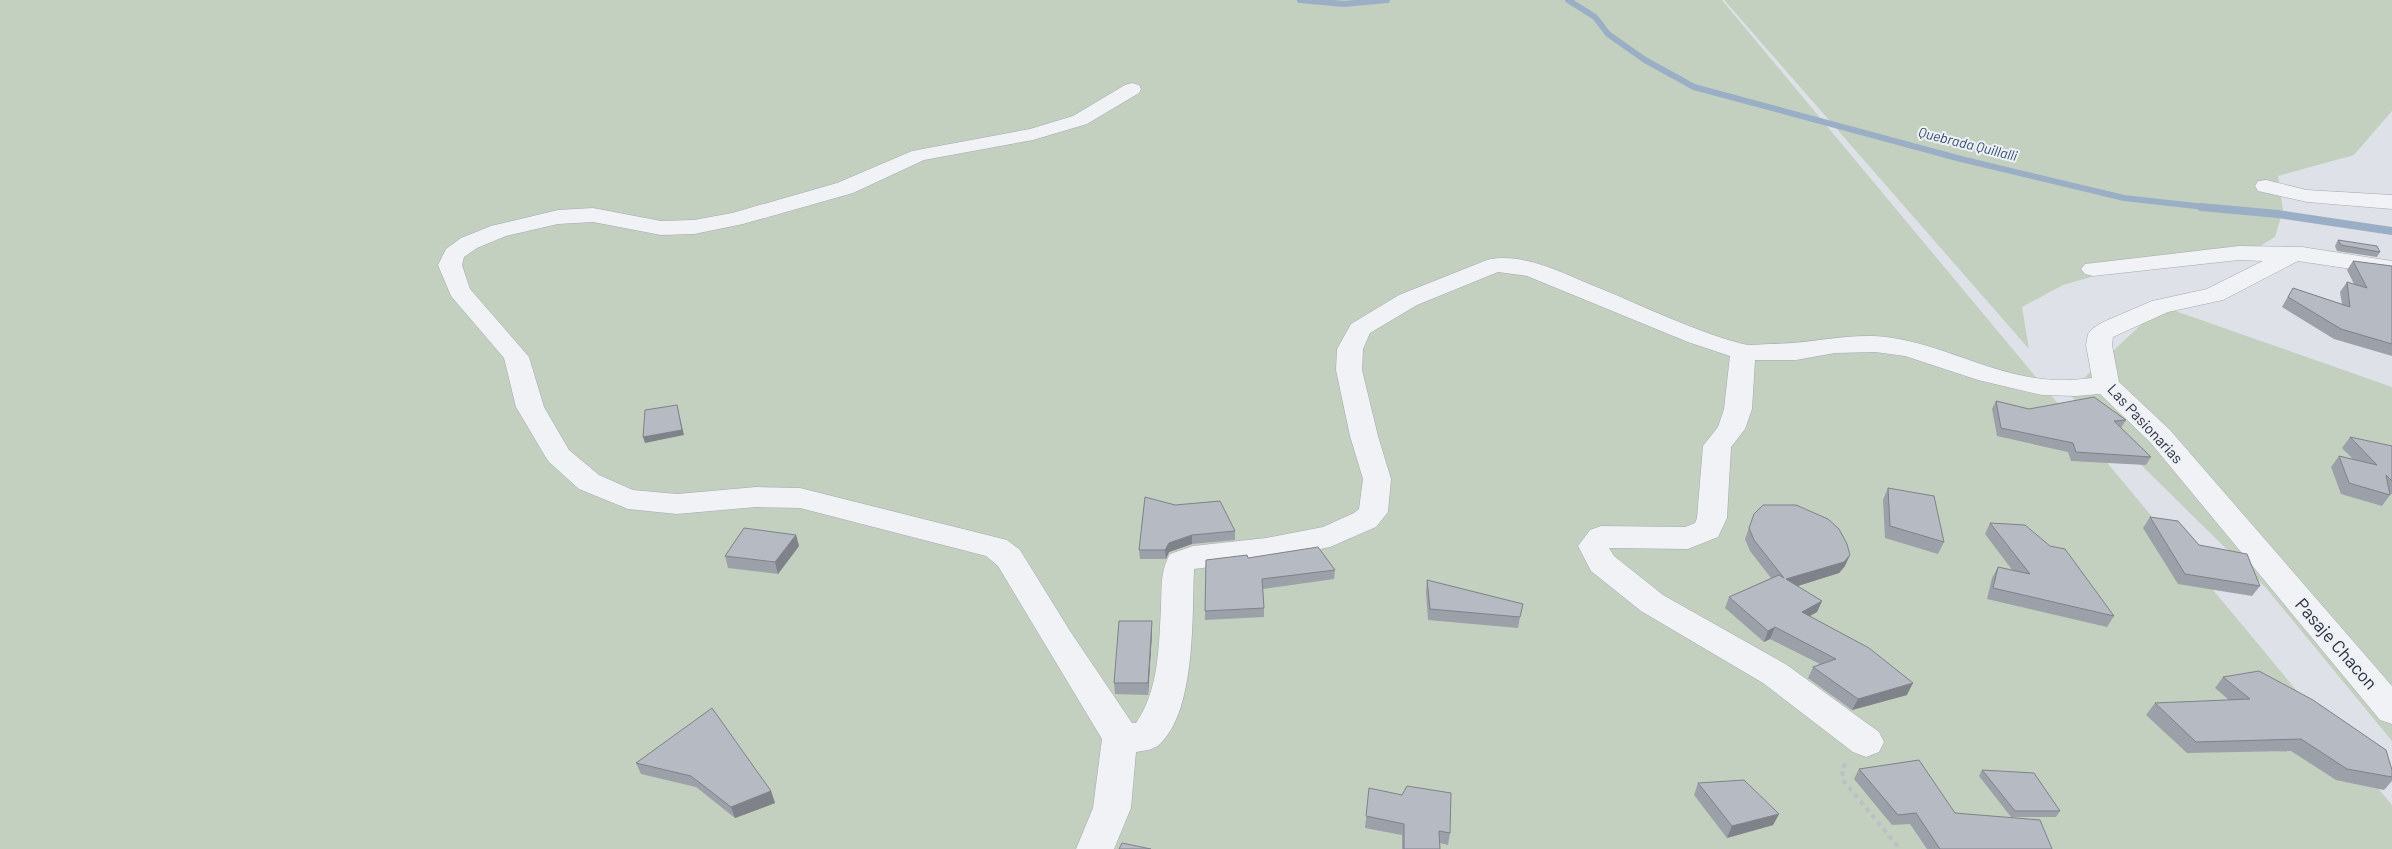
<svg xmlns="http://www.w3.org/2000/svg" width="2392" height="849" viewBox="0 0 2392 849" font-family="Barlow,sans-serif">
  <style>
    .green { fill: #c3d0bf }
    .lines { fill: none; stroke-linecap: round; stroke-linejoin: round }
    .stream-far1 { stroke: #9aafc6; stroke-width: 6 }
    .stream { stroke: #9aafc6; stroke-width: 8 }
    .minor-casing { stroke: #a4a8b1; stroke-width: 1 }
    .path { stroke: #bcbfc5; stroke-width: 4; stroke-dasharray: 4.5 4.5; stroke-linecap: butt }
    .minor { fill: #f0f2f5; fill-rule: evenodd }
    .wall { fill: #9ca0a8 }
    .shaded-wall { fill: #7f8288 }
    .building { fill: #b5bac3; stroke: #7f8288 }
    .labels { text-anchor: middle; stroke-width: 4; stroke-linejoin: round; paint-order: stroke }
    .far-water-label { font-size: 14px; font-style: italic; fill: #344e6f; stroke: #edf0f4 }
    .street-label { font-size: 15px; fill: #282f3d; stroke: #edf0f4 }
    .near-street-label { font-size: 18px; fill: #282f3d; stroke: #edf0f4 }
  </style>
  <rect width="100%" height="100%" fill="#dee1e7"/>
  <g class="green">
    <path d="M0,0H1722L2392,805V849H0Z"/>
    <path d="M1724,0H2392V111L2354,155L2278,176L2283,210L2275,237L2250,252L2130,266L2063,285L2022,307L2029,349Z"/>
    <path d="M2161,306L2392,387V741L2266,588L2068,393Z"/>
  </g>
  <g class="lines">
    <g class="stream-far1">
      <path d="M1300,0L1344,4L1387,0"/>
      <path d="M1568,0L1595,17L1608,34L1645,60L1694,87L1961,159L2124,198L2214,208"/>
    </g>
    <path class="stream" d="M2201,207L2278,214L2392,231"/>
    <defs>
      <g id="minor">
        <path d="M1132,83L1139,85L1141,89L1139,93L1087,124L1033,140L924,160L853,193L743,224L694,234L661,235L593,222L558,224L506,236L477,248L464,257L462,265L470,289L529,357L544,407L569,450L599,475L633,490L677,494L756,487L800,488L1007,540L1020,550L1070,631L1132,723H1136C1159,691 1159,644 1161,607C1162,587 1160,572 1170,554L1193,546L1266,538L1323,527L1354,513L1359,509L1363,479L1350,436L1336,370L1337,349L1351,324L1399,295L1487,260C1523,251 1566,275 1599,288C1646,307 1693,331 1743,344C1751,346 1761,344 1769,344C1805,344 1839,335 1874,336C1933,339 1985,373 2043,379C2059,381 2076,380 2092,378L2086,345L2088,334L2092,329L2103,322L2152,301L2207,289L2263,261L2239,260L2093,276L2085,274L2081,269L2085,264L2239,246L2302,247L2392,261V275L2298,261L2223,300L2168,312L2113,337L2112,345L2119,382L2170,430L2392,686V724L2380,720L2150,442L2100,394L2076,396L2042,395L1978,380L1905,356L1875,352L1835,353L1796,360H1755L1752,409L1745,429L1731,447L1727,518L1718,537L1688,549L1609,548L1614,556L1663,595L1787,665L1879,732L1884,742L1879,752L1866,757L1853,752L1763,683L1641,611L1591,571L1578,546L1590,530L1601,526L1685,527L1695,523L1697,518L1703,446L1718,427L1724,409L1730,356L1688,342L1527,276L1498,272L1417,305L1370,333L1363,349L1362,370L1378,436L1391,479L1388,512L1376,527L1330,547L1266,560L1194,569C1192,616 1196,708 1161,743C1156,749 1144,751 1136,752L1131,808L1114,849H1076L1093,808L1102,739L998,566L986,556L800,508L756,507L677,514L628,509L579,489L549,462L545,456L516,407L504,358L451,296L438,265L446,249L461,238L491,226L558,210L593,208L661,221L694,220L732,213L837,183L912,151L1030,129L1073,116L1125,85Z"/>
        <path d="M2266,180L2307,190L2392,195V209L2307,202L2258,191L2255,186L2258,181Z"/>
      </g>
    </defs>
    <use href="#minor" class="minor-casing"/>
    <path class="path" d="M1846,764L1842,768L1843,780L1900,849"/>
    <use href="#minor" class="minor"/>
  </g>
  <g class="wall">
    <path d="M2338,240L2380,252L2377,257L2337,251L2335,246Z"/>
    <path d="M2353,261L2392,266V356L2334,339L2282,307L2287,298L2293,288L2342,304L2340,292L2347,282L2354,284L2347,270Z"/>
    <path d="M1996,401L2029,409L2126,420L2121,428L2151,457L2146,465L2071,461L2068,452L1997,436L1992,409Z"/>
    <path d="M2350,437L2392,446V494H2390V495L2382,506L2341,494L2331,467L2339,456L2353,459L2342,448Z"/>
    <path d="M1888,488L1944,542L1938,554L1885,538L1883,500Z"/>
    <path d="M1145,497L1235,531V540L1192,544L1169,552L1166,559H1140L1139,550Z"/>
    <path d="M1754,514L1845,566L1839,573L1797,586L1822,601L1817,612L1810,616L1907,695L1852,710L1808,678L1813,667L1820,664L1770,639L1764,642L1725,608L1729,597L1771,578L1750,551L1745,539Z"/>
    <path d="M2150,517L2199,545L2260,586L2252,596L2178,584L2143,528Z"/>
    <path d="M1990,523L2114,616L2107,627L1987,599L1992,578L1998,567L2013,571L1985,534Z"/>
    <path d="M796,535L799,546L778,574L728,568L725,556Z"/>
    <path d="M1248,558L1335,570L1334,579L1263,589L1264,608V617L1205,620L1206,560Z"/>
    <path d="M1427,580L1520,617L1518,628L1428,620L1426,592Z"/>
    <path d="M1152,621V633L1148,695L1115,694L1114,683Z"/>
    <path d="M2223,677L2392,770V781L2384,790L2336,780L2291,751L2187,753L2146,715L2155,703L2229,700L2215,688Z"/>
    <path d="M636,763L771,791L775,803L735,818L696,787L641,774Z"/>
    <path d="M1859,769L1955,813L2052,849H1927L1910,824L1892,825L1854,779Z"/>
    <path d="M1982,770L2060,811L2056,817H2011L1979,776Z"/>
    <path d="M1698,783L1779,814L1773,825L1727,838L1694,795Z"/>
    <path d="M1368,800L1450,833L1448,845L1440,843V849H1402V835L1365,828Z"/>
  </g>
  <g class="shaded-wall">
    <path d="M677,405L684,435L645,443L643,437Z"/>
    <path d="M796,535L799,546L778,574L775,562Z"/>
    <path d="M1192,535V544L1169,552L1166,559L1165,550L1169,543Z"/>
    <path d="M1850,555L1845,566L1839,573L1782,591L1786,579Z"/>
    <path d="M1822,601L1817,612L1797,623L1802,612Z"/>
    <path d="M1152,621V633L1148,695V683Z"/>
    <path d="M1775,627L1770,639L1764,642L1768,631Z"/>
    <path d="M1913,683L1907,695L1852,710L1858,699Z"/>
    <path d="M771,791L775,803L735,818L731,807Z"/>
    <path d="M1779,814L1773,825L1727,838L1732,826Z"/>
  </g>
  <g class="building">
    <path d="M2338,240L2377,246L2380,252L2341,245Z"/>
    <path d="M2353,261L2392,266V344L2341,329L2288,297L2293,288L2350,307L2347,282L2367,288Z"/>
    <path d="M2094,397L2126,420L2114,421L2151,457L2076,452L2073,443L2001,428L1996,401L2029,409Z"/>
    <path d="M677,405L682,430L643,437L645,410Z"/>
    <path d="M2350,437L2392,446V481L2386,475L2390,495L2349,483L2339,456L2377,465Z"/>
    <path d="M1888,488L1934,496L1944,542L1890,526Z"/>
    <path d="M1145,497L1175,505L1220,501L1235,531L1192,535L1169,543L1165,550H1139Z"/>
    <path d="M1763,505H1796L1828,519L1839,529L1847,544L1850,555L1844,562L1786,579L1822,601L1802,612L1869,648L1913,683L1858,699L1813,667L1836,659L1775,627L1768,631L1729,597L1779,575L1784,578L1754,540L1749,528L1754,514Z"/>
    <path d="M2150,517L2178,521L2199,545L2247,554L2260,586L2185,574Z"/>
    <path d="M1990,523L2025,525L2050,546L2065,549L2114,616L1993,588L1998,567L2030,574Z"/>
    <path d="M744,528L796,535L775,562L725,556Z"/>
    <path d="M1318,547L1335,570L1262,579L1264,608L1205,611L1206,560L1247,555L1248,558Z"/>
    <path d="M1427,580L1523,604L1520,617L1430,609Z"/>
    <path d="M1119,621H1152L1148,683H1114Z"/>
    <path d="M2259,671L2313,700L2386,750L2392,770V777L2347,769L2301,739L2196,742L2155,703L2250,699L2223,677Z"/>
    <path d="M712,708L771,791L731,807L691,776L636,763Z"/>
    <path d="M1919,760L1955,813L2040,820L2052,849H1940L1916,813L1898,815L1859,769Z"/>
    <path d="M1982,770L2034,773L2060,811H2015Z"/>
    <path d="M1744,780L1779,814L1732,826L1698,783Z"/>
    <path d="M1407,786L1451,793L1450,833L1439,831L1440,849H1404V824L1366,816L1369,788L1402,795Z"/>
    <path d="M1122,843L1151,849H1119Z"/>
  </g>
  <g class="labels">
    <g class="far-water-label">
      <text transform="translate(1968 144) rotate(14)" y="5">Quebrada Quillalli</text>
    </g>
    <g class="street-label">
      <text transform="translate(2145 424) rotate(47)" y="5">Las Pasionarias</text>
    </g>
    <g class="near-street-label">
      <text transform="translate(2336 644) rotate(49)" y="6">Pasaje Chacon</text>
    </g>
  </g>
</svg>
